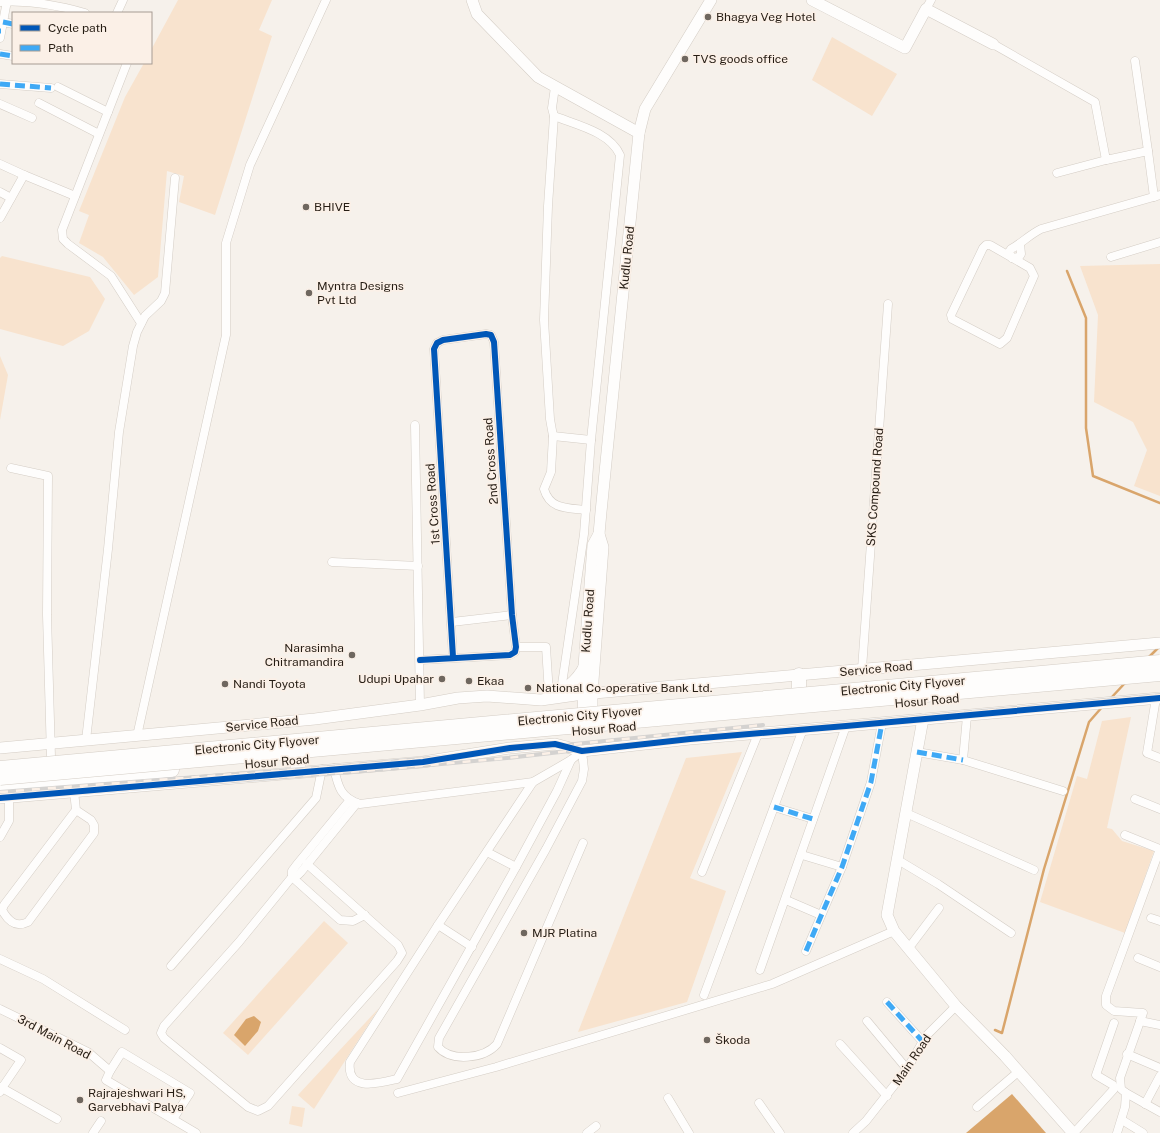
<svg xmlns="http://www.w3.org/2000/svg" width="1160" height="1133" viewBox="0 0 1160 1133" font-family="'Public Sans',sans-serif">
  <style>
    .green { fill: #f8e3ce }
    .water { fill: #d9a56b }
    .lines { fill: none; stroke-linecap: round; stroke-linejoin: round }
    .stream { stroke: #d9a56b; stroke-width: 2.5 }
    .street-casing { stroke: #d4cdc5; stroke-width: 9 }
    .secondary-casing { stroke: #d4cdc5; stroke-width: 12 }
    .highway-casing { stroke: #d4cdc5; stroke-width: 15 }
    .street { stroke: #fefdfc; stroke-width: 8 }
    .secondary { stroke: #fefdfc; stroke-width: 11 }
    .highway { stroke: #fefdfc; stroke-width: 14 }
    .rail-casing { stroke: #d4d2d0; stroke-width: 4 }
    .rail { stroke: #fbf0e7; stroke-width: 2.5; stroke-dasharray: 8; stroke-linecap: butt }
    .highway-bridge-casing { stroke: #d4cdc5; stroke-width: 15; stroke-linecap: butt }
    .highway-bridge { stroke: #fefdfc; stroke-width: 14 }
    .quiet { stroke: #3fa9f5; stroke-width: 5; stroke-dasharray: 10 5; stroke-linecap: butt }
    .cycleway-casing { stroke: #fbf0e7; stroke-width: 8 }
    .cycleway { stroke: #0057b8; stroke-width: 6 }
    .poi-dot { fill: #6f675f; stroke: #fbf0e7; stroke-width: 1.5 }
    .labels { text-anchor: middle; stroke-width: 3.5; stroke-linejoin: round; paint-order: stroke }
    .poi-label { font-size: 12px; fill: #261d14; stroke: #fbf0e7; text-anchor: start }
    .street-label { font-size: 12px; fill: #261d14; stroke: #fbf0e7 }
  </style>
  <rect width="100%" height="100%" fill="#f6f1eb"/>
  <g class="green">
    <path d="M178,0H272L259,30L272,36L215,215L179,202L184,176L167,171L158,277L134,295L103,257L79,243L89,215L79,211L125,97L144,63H151V50Z"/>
    <path d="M832,37L897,74L872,116L812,80Z"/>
    <path d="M2,256L90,277L105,299L89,331L63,346L0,329V258Z"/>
    <path d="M1160,264V496L1134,486L1147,450L1133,422L1094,402L1098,315L1080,266Z"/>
    <path d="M0,356L8,375L0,420Z"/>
    <path d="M1131,717L1107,828L1112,829L1122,841L1154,851L1125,933L1040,902L1077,776L1087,779L1102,721Z"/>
    <path d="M742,752L690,878L726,891L687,1002L578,1032L686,758Z"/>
    <path d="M324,921L348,943L248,1055L223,1033Z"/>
    <path d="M379,1008L314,1109L298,1095Z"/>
    <path d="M292,1106L305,1108L302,1127L289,1124Z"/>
  </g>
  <g class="water">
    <path d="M254,1016L261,1022L258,1031L245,1046L234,1035L246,1019Z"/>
    <path d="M1012,1094L1046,1133H966Z"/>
  </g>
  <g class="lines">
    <g class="stream">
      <path d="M1067,271L1086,318V428L1093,476L1160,503"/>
      <path d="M1149,657L1158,648"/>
      <path d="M1111,698L1125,683"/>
      <path d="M995,1030L1002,1033L1044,869L1089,722L1103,706"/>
    </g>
    <defs>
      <g id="street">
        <path d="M0,2C29,0 57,5 85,13"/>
        <path d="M926,9L931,0"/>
        <path d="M117,13L123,0"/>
        <path d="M3,22L13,24"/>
        <path d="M0,38L7,1"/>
        <path d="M993,44L1095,102L1106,160L1148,151L1154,197"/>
        <path d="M0,54L13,56"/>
        <path d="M1135,61L1148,151"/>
        <path d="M127,63L62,230L63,239L68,244L111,276L141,323"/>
        <path d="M0,84L51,88"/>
        <path d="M58,87L108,112"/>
        <path d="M555,87L552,108L554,116L548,206L544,320L550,419L553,436L551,472L544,489C550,510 568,508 586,510"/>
        <path d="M39,103L99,134"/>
        <path d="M0,104L32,118"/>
        <path d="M554,116C577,125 610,132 620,155L591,440L584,534L561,691"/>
        <path d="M0,164L24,175"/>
        <path d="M1057,173L1106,160"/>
        <path d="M0,192L11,198"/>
        <path d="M0,218L24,175L75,196"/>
        <path d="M986,245H990L1030,268L1034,276L1007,338L1000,344L952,319L951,315L983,248Z"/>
        <path d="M1111,257L1160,242"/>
        <path d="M1012,258L1009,252L1011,249C1022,243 1029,235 1041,229L1160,195"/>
        <path d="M1012,258L1019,257L1021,254L1020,244"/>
        <path d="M415,425L420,705"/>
        <path d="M553,436L591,440"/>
        <path d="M11,468L48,476L47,615L51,757"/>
        <path d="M332,562L418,566"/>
        <path d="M452,622L512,615"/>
        <path d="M516,647H546L549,694"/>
        <path d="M420,660L510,655L515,652L516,647L512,615L494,342L491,335L486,334L443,340L437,343L434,349L453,657"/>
        <path d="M862,669L888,304"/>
        <path d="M1156,698L1147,753L1160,758"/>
        <path d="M967,716L963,760L1063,791"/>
        <path d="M137,736L226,335V243L250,165L326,0"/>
        <path d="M86,740L108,549L119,432L133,346L137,332L145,316L161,301L165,293L175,178"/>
        <path d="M582,751L584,769L582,781L546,849L439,1038L438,1047C451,1062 484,1059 497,1044L583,843"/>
        <path d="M917,752L963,760"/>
        <path d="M334,768C338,787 341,798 360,804L533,782L571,760L582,751"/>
        <path d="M533,782L438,925L350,1062C346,1093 380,1083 397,1079L516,867L557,791L571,760"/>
        <path d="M74,791L76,810L4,905L2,910C8,921 16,928 28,922L94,833V825L91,820L76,810"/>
        <path d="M1135,799L1160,809"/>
        <path d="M774,807L813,819"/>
        <path d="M906,813L1034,870"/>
        <path d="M0,837L9,821V792"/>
        <path d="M487,852L516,867"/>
        <path d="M802,855L842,867"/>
        <path d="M898,860L938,884L1011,933"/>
        <path d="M307,864L398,945L402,953L397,961L268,1106L258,1111L248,1107L164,1038L161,1033L164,1026L239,942L292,877V871L298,863L349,801"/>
        <path d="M702,872L758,734"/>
        <path d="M292,877L298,875L301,872L357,803"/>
        <path d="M292,877L340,920L353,921L365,915"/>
        <path d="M786,900L821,915"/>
        <path d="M1151,918L1160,921"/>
        <path d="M438,925L472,947"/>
        <path d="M908,949L939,908"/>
        <path d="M806,951L842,867L871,782L882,723"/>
        <path d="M1138,958L1160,967"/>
        <path d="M0,959L43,979L125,1030"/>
        <path d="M171,966L316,798L322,769"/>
        <path d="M760,970L846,726"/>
        <path d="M704,995L803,729"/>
        <path d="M887,1002L923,1042"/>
        <path d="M0,1009L88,1052L110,1071L106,1080L196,1133"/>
        <path d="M867,1021L907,1069"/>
        <path d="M1140,1021L1160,1025"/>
        <path d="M840,1044L887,1096"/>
        <path d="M0,1048L21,1060L2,1088L0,1087"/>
        <path d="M1127,1054L1160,1068"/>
        <path d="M110,1071L122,1052L190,1093L173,1119"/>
        <path d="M0,1092L2,1088L57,1119"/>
        <path d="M398,1093L496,1067L772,984L894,931"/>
        <path d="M1126,1093L1160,1112"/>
        <path d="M668,1098L689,1133"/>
        <path d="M759,1103L780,1133"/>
        <path d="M1145,1104L1160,1076"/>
        <path d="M977,1107L1018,1072"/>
        <path d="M1122,1120L1143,1133"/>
        <path d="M93,1133L101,1121"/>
        <path d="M587,1133L596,1126"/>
        <path d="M853,1133L866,1121L907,1069L926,1036L956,1006"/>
        <path d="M1074,1133L1114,1089L1113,1085L1096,1075L1114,1023"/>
        <path d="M1117,1133L1125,1107L1126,1093L1121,1089L1120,1078L1143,1013L1114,1011L1106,1005V996L1160,849L1125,835"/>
      </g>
      <g id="secondary">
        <path d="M472,0L477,14L538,77L639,133"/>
        <path d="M812,0L905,48L926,9L993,44"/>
        <path d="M548,695C564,691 576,682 584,667"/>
        <path d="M923,719L887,915L894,931L956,1006L1005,1056L1073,1133"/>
        <path d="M592,721V694L603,547L599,534L601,512L639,133L645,109L711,0"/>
        <path d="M583,722L584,666L593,545L599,534"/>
        <path d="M0,748L315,719L420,705L458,698L487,696L541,700L583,694L1160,643"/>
        <path d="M0,798L423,762L510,748L555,744L582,751L690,739L846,726L1160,698"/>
      </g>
      <g id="highway">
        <path d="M799,675V690"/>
        <path d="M298,758V771"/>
        <path d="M0,786L172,770"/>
      </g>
    </defs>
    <use href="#street" class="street-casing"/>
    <use href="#secondary" class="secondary-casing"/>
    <use href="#highway" class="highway-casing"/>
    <use href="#street" class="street"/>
    <use href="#secondary" class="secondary"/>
    <use href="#highway" class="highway"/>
    <defs>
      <g id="rail">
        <path d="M0,792L341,766L506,751L763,725"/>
        <path d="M0,799L376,770L507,758L692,737L1160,695"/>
      </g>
    </defs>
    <use href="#rail" class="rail-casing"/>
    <use href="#rail" class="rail"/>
    <defs>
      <g id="highway-bridge">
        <path d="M0,768L1160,662"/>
        <path d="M0,778L1160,674"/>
      </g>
    </defs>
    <use href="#highway-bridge" class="highway-bridge-casing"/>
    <use href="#highway-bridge" class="highway-bridge"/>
    <g class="quiet">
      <path d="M3,22L13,24"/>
      <path d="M0,31H1"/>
      <path d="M0,54L13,56"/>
      <path d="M0,84L51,88"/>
      <path d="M917,752L963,760"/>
      <path d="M774,807L813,819"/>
      <path d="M806,951L842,867L871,782L882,723"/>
      <path d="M887,1002L923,1042"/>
    </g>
    <defs>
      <g id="cycleway">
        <path d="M420,660L510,655L515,652L516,647L512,615L494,342L491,335L486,334L443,340L437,343L434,349L453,657"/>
        <path d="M0,798L423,762L510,748L555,744L582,751L690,739L846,726L1160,698"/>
      </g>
    </defs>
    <use href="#cycleway" class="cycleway-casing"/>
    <use href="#cycleway" class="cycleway"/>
  </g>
  <g class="poi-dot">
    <circle cx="708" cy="17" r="4"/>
    <circle cx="685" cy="59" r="4"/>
    <circle cx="306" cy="207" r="4"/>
    <circle cx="309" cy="293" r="4"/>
    <circle cx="352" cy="655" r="4"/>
    <circle cx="442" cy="679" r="4"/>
    <circle cx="469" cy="681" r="4"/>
    <circle cx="225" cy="684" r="4"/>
    <circle cx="528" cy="688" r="4"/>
    <circle cx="524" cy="933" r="4"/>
    <circle cx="707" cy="1040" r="4"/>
    <circle cx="80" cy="1100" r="4"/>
  </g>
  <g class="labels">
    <g class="poi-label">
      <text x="716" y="21">Bhagya Veg Hotel</text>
      <text x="693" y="63">TVS goods office</text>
      <text x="314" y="211">BHIVE</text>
      <text x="317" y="290">Myntra Designs<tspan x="317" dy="14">Pvt Ltd</tspan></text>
      <text x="344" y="652" text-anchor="end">Narasimha<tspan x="344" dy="14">Chitramandira</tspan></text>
      <text x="434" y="683" text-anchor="end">Udupi Upahar</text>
      <text x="477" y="685">Ekaa</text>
      <text x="233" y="688">Nandi Toyota</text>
      <text x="536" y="692">National Co-operative Bank Ltd.</text>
      <text x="532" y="937">MJR Platina</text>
      <text x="715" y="1044">Škoda</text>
      <text x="88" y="1097">Rajrajeshwari HS,<tspan x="88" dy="14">Garvebhavi Palya</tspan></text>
    </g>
    <g class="street-label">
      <text transform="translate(627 258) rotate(-84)" y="4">Kudlu Road</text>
      <text transform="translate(491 461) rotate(-94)" y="4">2nd Cross Road</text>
      <text transform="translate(875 487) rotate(-86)" y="4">SKS Compound Road</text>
      <text transform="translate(433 504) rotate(-94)" y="4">1st Cross Road</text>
      <text transform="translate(588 621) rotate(-86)" y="4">Kudlu Road</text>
      <text transform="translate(876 669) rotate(-5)" y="4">Service Road</text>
      <text transform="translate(903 686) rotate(-5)" y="4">Electronic City Flyover</text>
      <text transform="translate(927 701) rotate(-5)" y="4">Hosur Road</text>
      <text transform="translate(580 716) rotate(-5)" y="4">Electronic City Flyover</text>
      <text transform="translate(262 724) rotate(-6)" y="4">Service Road</text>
      <text transform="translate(604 729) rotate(-5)" y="4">Hosur Road</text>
      <text transform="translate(257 745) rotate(-5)" y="4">Electronic City Flyover</text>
      <text transform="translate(277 762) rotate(-5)" y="4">Hosur Road</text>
      <text transform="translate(54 1037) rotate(28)" y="4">3rd Main Road</text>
      <text transform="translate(912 1060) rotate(-56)" y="4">Main Road</text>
    </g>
  </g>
  <rect x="12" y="12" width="140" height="52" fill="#fbf0e7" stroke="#a69c93"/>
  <rect x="20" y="25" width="20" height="6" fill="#0057b8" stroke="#a69c93"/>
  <text x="48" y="32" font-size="12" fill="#261d14">Cycle path</text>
  <rect x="20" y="45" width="20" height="6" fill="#3fa9f5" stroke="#a69c93"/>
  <text x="48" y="52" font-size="12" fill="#261d14">Path</text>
</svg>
